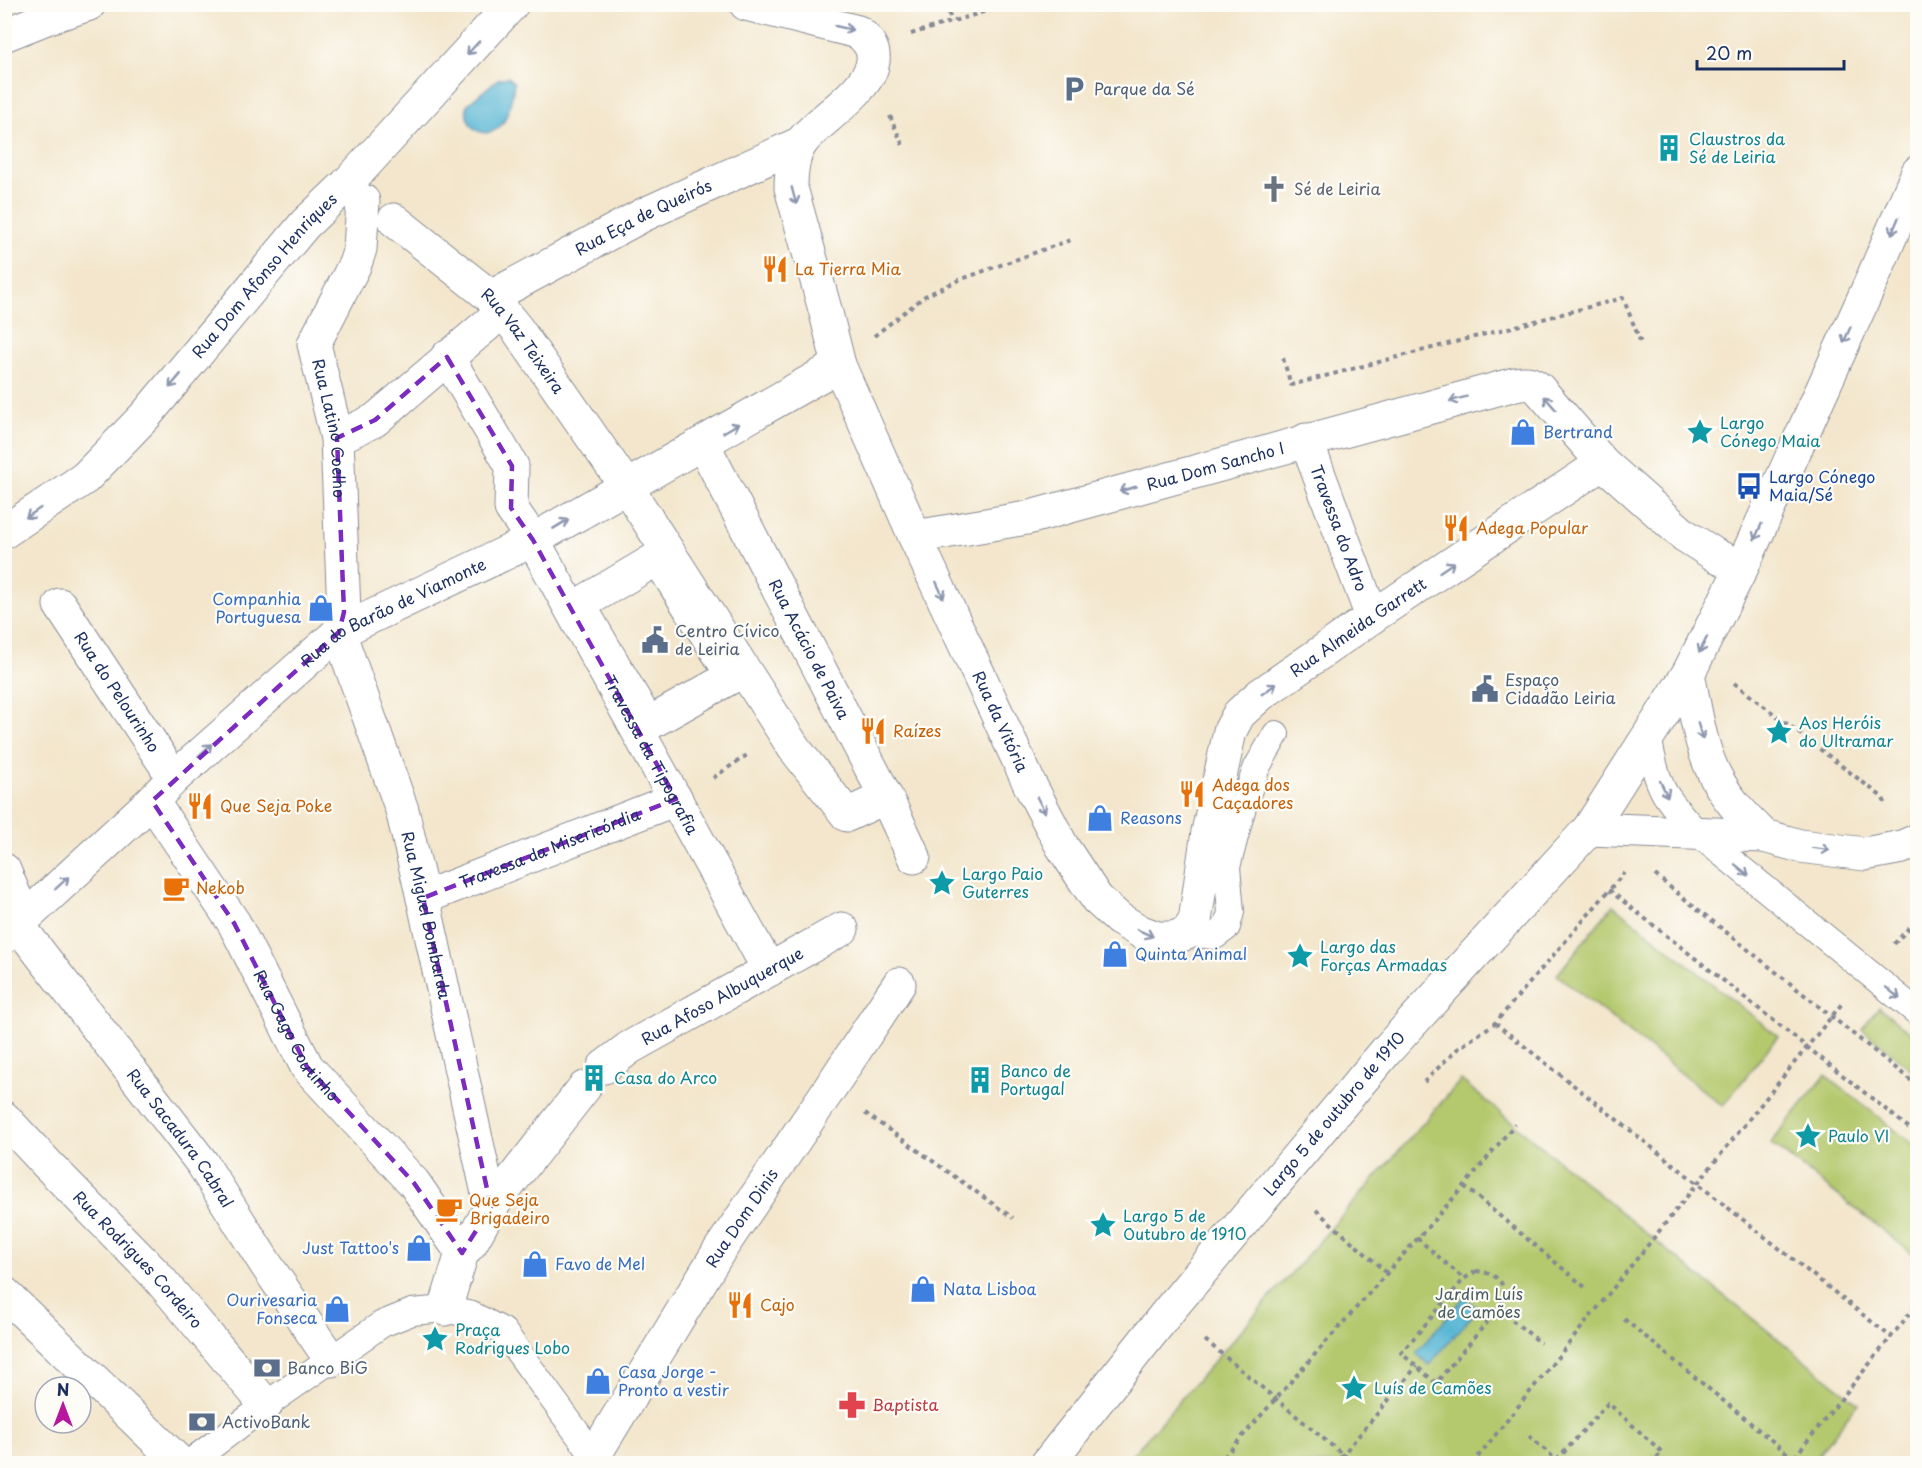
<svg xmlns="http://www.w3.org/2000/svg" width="1922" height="1468" viewBox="0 0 1922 1468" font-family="'Playpen Sans',sans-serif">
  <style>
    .green { fill: #b4c86d; stroke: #687c66; stroke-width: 1.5 }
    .water { fill: #55b5d4; stroke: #387299; stroke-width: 1.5 }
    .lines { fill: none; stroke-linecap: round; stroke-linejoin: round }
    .lane-casing { stroke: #878a95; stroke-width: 28 }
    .street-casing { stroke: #878a95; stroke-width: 35 }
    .secondary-casing { stroke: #878a95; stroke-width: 35 }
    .path { stroke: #878a95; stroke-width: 4; stroke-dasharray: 4.5 4.5; stroke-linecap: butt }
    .lane { stroke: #fff; stroke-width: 26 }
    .street { stroke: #fff; stroke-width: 33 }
    .secondary { stroke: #fff; stroke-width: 33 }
    .oneway { stroke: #8d97ae }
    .marked { fill: none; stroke: #7b2cbf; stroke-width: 4.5; stroke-dasharray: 12 8; stroke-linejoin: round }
    .labels { text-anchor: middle; stroke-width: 4.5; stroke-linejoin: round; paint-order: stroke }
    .service-label { font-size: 16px; fill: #4e5e75; stroke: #fdfcf7; text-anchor: start }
    .culture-label { font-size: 16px; fill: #0d838f; stroke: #fdfcf7; text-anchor: start }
    .worship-label { font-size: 16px; fill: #5b616d; stroke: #fdfcf7; text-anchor: start }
    .street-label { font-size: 16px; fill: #1b2f5e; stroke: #fdfcf7 }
    .food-label { font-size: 16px; fill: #c56008; stroke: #fdfcf7; text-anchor: start }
    .shop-label { font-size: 16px; fill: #366cbe; stroke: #fdfcf7; text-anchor: start }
    .transit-label { font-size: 16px; fill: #164399; stroke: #fdfcf7; text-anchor: start }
    .park-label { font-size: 16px; fill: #495d62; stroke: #fdfcf7 }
    .health-label { font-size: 16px; fill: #be3a42; stroke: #fdfcf7; text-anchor: start }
  </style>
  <rect width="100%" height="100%" fill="#fdfcf7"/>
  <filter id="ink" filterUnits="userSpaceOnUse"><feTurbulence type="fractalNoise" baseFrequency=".0167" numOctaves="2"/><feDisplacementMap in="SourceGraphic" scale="12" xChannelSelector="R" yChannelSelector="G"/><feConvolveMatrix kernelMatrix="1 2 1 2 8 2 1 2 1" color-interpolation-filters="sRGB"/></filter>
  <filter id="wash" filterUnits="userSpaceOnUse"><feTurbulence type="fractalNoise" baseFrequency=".008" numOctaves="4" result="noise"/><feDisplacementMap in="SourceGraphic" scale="24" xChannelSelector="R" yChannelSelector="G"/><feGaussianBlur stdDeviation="1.35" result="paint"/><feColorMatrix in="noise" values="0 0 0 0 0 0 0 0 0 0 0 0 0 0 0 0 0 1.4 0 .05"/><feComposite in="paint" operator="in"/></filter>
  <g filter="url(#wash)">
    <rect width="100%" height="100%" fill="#f3e6cc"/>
    <g class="green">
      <path d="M1613,905L1778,1036L1723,1106L1557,975Z"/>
      <path d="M1879,1007L1917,1038V1074L1862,1029Z"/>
      <path d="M1825,1075L1917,1147V1257L1771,1143Z"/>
      <path d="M1461,1080L1653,1239L1858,1403L1812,1463L1124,1464Z"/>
    </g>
    <g class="water">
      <path d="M508,77L514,83C513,93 508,117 502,124C487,142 463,130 467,105L498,79Z"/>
      <path d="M1464,1297L1478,1309L1429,1365L1416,1353Z"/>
    </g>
  </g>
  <g filter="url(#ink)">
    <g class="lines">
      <defs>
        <g id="lane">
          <path d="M1648,737C1652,755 1655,776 1664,792C1673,807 1685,820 1697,833L1918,1013"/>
          <path d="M1187,933L1215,936L1227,927L1231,912L1227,867L1244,803L1257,767L1276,734"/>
          <path d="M188,1464L266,1405L382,1324L412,1312L445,1309L472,1315L503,1331L594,1456L601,1464"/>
        </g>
        <g id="street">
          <path id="s1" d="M746,4L858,32C908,71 821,114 801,143C793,155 791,174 791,188L826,313L839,365L915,537L1030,785L1062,846L1097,899L1119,919L1141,932L1157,938H1173L1187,933L1195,921L1208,832L1230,731L1239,714L1260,695L1372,617L1603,463"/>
          <path d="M4,35L49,17L89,4"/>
          <path id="s2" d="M363,201L360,249L355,264L314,344L337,438L344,612L339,632L402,810L423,898L491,1207"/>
          <path id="s3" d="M394,220L491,297L517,329L626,486L794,748L847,815L886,797"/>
          <path id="s4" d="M491,297L643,215L801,143"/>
          <path id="s5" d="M447,357L512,466L511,508L533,540L769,970"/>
          <path d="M337,438L375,420L503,311"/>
          <path id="s6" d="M1306,440L1372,617"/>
          <path id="s7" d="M703,444L886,797L914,857"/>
          <path id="s8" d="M4,532L85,478L146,415L305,224L346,185L512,4"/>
          <path id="s9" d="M915,537L1027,518L1515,384C1525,382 1531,382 1539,389L1603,463L1684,535L1717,556L1742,567"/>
          <path d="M658,558L733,676L648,724L579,605Z"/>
          <path id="s10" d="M60,605L174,778"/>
          <path id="s11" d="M152,801L234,923L307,1067L414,1183L462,1253"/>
          <path d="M4,870L24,918"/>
          <path id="s12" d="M423,898L676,799"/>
          <path id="s13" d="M18,925L202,1163L265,1263L331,1360"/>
          <path id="s14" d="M4,937L152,801L174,778L339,632L533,540L839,365"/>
          <path id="s15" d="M604,1067L629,1048L842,929"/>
          <path id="s16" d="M4,1118L48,1165L156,1275L266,1405"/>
          <path d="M4,1293L181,1464"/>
          <path d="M445,1309L462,1253L471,1243L491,1207L584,1088"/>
          <path id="s17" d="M594,1456L719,1251L830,1088L899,984"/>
        </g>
        <g id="secondary">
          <path d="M1688,674C1696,711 1700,753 1721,786C1732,805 1749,821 1764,836"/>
          <path d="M1589,829L1764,836L1800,846L1865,854L1902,847L1918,840"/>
          <path id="s18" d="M1047,1464L1170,1309L1386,1051L1589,829L1688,674L1742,567L1871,282L1918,172"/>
        </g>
      </defs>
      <use href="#lane" class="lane-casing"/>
      <use href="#street" class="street-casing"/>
      <use href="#secondary" class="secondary-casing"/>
      <g class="path">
        <path d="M947,4L951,22"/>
        <path d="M911,34L1010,4"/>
        <path d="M890,116L904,148"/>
        <path d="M874,336L925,296L959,280L1073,239"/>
        <path d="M1283,358L1291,385L1623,298L1641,343"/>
        <path d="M1734,683L1882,797L1887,806"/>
        <path d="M713,778L747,755"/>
        <path d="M1655,875L1918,1086"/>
        <path d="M1609,890L1918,1135"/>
        <path d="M1894,944L1918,918"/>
        <path d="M1495,1023L1891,1337L1918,1303"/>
        <path d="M1424,1082L1456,1050L1495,1023L1624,873"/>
        <path d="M865,1113L1013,1218"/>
        <path d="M1464,1186L1586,1288"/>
        <path d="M1316,1210L1387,1273"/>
        <path d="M1417,1238L1464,1279"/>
        <path d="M1476,1271C1500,1273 1511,1287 1498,1309L1436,1383L1401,1353L1464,1279Z"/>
        <path d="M1498,1309L1541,1343"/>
        <path d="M1624,1319L1793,1458"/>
        <path d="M1205,1340L1354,1464"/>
        <path d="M1529,1436L1561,1464"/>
        <path d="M1557,1460L1608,1403L1662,1452L1651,1464"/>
        <path d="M1218,1464L1464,1186L1515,1124"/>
        <path d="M1335,1464L1417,1366"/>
        <path d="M1472,1464L1844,1001"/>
        <path d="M1789,1464L1891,1337"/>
      </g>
      <use href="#lane" class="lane"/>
      <use href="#street" class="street"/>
      <use href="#secondary" class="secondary"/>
    </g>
    <defs><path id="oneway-shaft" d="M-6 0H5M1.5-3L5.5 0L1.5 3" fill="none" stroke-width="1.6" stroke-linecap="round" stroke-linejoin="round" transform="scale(1.5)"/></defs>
    <g class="oneway">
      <use href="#oneway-shaft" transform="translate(844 28) rotate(13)"/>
      <use href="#oneway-shaft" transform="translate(473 48) rotate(133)"/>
      <use href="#oneway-shaft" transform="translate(794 196) rotate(75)"/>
      <use href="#oneway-shaft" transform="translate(1895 226) rotate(113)"/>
      <use href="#oneway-shaft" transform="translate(1847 335) rotate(114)"/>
      <use href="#oneway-shaft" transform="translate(175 381) rotate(130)"/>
      <use href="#oneway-shaft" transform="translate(1458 399) rotate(165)"/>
      <use href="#oneway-shaft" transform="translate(1550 403) rotate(-131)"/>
      <use href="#oneway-shaft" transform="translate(731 428) rotate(-30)"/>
      <use href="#oneway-shaft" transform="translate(1128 489) rotate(164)"/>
      <use href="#oneway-shaft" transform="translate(33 513) rotate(146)"/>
      <use href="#oneway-shaft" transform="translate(561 524) rotate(-31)"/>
      <use href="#oneway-shaft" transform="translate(1758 532) rotate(114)"/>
      <use href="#oneway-shaft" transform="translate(1447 567) rotate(-34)"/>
      <use href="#oneway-shaft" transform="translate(940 590) rotate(65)"/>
      <use href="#oneway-shaft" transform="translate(1703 645) rotate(117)"/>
      <use href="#oneway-shaft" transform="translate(1269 689) rotate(-35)"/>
      <use href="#oneway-shaft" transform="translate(1700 731) rotate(75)"/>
      <use href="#oneway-shaft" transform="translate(205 750) rotate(-42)"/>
      <use href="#oneway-shaft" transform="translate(1664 789) rotate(64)"/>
      <use href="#oneway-shaft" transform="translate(1041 805) rotate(62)"/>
      <use href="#oneway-shaft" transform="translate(1821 849) rotate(7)"/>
      <use href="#oneway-shaft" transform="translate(1742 870) rotate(39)"/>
      <use href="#oneway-shaft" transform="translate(62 883) rotate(-42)"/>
      <use href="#oneway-shaft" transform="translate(1145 933) rotate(24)"/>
      <use href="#oneway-shaft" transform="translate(1893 993) rotate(39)"/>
    </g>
  </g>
  <path class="marked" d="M447,357L512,466L511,508L533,540L676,799L423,898L491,1207L462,1253L414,1183L307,1067L234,923L152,801L339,632L344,612L337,438L375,420Z"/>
  <defs>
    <symbol id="parking-bare" viewBox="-9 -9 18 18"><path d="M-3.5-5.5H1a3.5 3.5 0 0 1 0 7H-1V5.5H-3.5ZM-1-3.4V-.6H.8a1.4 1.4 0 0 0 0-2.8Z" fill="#5c6f8a" stroke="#fdfcf7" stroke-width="2.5" paint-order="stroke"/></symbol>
    <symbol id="building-bare" viewBox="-9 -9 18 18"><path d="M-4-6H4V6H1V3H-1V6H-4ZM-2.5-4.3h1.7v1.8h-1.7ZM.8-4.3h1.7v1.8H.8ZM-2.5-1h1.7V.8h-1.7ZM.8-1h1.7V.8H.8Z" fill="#0f9aa8" stroke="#fdfcf7" stroke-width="2.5" paint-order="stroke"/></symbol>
    <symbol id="church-bare" viewBox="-9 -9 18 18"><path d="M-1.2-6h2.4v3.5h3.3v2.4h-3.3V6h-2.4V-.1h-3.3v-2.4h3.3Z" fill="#6b7280" stroke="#fdfcf7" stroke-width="2.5" paint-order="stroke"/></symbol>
    <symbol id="restaurant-bare" viewBox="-9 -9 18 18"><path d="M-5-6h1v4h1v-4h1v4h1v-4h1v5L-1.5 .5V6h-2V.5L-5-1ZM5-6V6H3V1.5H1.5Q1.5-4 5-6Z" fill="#e8710a" stroke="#fdfcf7" stroke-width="2.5" paint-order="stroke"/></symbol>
    <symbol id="shop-bare" viewBox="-9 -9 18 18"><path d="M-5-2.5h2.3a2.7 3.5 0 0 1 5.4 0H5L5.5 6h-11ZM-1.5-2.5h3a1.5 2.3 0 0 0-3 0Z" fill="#3f7fe0" stroke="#fdfcf7" stroke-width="2.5" paint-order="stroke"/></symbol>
    <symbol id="sight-bare" viewBox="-9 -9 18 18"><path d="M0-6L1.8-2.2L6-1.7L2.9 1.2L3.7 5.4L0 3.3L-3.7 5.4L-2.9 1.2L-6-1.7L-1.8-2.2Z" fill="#0f9aa8" stroke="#fdfcf7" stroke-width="2.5" paint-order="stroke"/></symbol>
    <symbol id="bus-bare" viewBox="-9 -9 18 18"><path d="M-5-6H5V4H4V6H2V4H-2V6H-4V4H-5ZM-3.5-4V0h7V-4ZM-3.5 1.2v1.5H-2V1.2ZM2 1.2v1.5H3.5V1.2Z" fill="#1a4fb4" stroke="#fdfcf7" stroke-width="2.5" paint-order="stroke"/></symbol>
    <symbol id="civic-bare" viewBox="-9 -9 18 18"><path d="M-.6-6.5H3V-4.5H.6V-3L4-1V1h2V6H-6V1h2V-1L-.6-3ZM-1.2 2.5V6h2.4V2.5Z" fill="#5c6f8a" stroke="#fdfcf7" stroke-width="2.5" paint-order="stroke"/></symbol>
    <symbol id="cafe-bare" viewBox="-9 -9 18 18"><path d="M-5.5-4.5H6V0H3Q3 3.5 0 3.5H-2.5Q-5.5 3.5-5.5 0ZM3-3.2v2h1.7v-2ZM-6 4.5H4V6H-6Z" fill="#e8710a" stroke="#fdfcf7" stroke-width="2.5" paint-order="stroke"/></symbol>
    <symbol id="bank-bare" viewBox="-9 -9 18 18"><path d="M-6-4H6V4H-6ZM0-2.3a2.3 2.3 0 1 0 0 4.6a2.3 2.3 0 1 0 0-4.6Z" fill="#5c6f8a" stroke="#fdfcf7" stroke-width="2.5" paint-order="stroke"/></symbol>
    <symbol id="pharmacy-bare" viewBox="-9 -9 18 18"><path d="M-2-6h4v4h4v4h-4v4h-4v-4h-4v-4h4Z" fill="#e0444e" stroke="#fdfcf7" stroke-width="2.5" paint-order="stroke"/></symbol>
  </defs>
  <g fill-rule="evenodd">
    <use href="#parking-bare" x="1055" y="70" width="38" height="38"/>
    <use href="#building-bare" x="1650" y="129" width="38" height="38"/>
    <use href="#church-bare" x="1255" y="170" width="38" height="38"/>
    <use href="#restaurant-bare" x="756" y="250" width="38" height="38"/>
    <use href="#shop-bare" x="1504" y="413" width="38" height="38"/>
    <use href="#sight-bare" x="1681" y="413" width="38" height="38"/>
    <use href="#bus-bare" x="1730" y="467" width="38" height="38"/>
    <use href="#restaurant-bare" x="1437" y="509" width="38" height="38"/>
    <use href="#shop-bare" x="302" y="589" width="38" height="38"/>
    <use href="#civic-bare" x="636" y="621" width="38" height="38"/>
    <use href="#civic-bare" x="1466" y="670" width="38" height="38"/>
    <use href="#restaurant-bare" x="854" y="712" width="38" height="38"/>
    <use href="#sight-bare" x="1760" y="713" width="38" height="38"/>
    <use href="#restaurant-bare" x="1173" y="775" width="38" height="38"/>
    <use href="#restaurant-bare" x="181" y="787" width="38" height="38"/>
    <use href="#shop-bare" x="1081" y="799" width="38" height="38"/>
    <use href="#sight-bare" x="923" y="864" width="38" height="38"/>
    <use href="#cafe-bare" x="157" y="869" width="38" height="38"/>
    <use href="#shop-bare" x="1096" y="935" width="38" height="38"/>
    <use href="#sight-bare" x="1281" y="937" width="38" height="38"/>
    <use href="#building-bare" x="575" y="1059" width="38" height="38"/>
    <use href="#building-bare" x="961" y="1061" width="38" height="38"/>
    <use href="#sight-bare" x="1789" y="1117" width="38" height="38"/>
    <use href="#cafe-bare" x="430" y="1190" width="38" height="38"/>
    <use href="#sight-bare" x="1084" y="1206" width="38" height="38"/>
    <use href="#shop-bare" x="400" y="1229" width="38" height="38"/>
    <use href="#shop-bare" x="516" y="1245" width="38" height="38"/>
    <use href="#shop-bare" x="904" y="1270" width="38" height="38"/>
    <use href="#restaurant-bare" x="721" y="1286" width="38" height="38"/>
    <use href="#shop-bare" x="318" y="1290" width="38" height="38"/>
    <use href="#sight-bare" x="416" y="1320" width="38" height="38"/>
    <use href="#bank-bare" x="248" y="1349" width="38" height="38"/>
    <use href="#shop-bare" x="579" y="1362" width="38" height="38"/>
    <use href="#sight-bare" x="1335" y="1369" width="38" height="38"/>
    <use href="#pharmacy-bare" x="833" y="1386" width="38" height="38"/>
    <use href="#bank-bare" x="183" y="1403" width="38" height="38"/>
  </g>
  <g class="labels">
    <g class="service-label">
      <text x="1094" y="95">Parque da Sé</text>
      <text x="675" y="637">Centro Cívico<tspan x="675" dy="18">de Leiria</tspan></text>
      <text x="1505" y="686">Espaço<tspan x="1505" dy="18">Cidadão Leiria</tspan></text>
      <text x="287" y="1374">Banco BiG</text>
      <text x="222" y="1428">ActivoBank</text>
    </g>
    <g class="culture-label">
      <text x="1689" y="145">Claustros da<tspan x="1689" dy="18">Sé de Leiria</tspan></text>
      <text x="1720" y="429">Largo<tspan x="1720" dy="18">Cónego Maia</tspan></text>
      <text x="1799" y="729">Aos Heróis<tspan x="1799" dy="18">do Ultramar</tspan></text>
      <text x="962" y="880">Largo Paio<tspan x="962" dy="18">Guterres</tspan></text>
      <text x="1320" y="953">Largo das<tspan x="1320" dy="18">Forças Armadas</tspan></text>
      <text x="1000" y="1077">Banco de<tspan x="1000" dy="18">Portugal</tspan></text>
      <text x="614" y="1084">Casa do Arco</text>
      <text x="1828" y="1142">Paulo VI</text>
      <text x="1123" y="1222">Largo 5 de<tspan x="1123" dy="18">Outubro de 1910</tspan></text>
      <text x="455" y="1336">Praça<tspan x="455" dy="18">Rodrigues Lobo</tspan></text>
      <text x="1374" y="1394">Luís de Camões</text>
    </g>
    <g class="worship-label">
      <text x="1294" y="195">Sé de Leiria</text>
    </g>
    <g class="street-label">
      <text dy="6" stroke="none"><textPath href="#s4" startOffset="172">Rua Eça de Queirós</textPath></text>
      <text dy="6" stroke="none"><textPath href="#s8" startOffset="368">Rua Dom Afonso Henriques</textPath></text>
      <text dy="6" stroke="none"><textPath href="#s3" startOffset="178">Rua Vaz Teixeira</textPath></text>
      <text dy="6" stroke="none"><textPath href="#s2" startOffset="240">Rua Latino Coelho</textPath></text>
      <text dy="6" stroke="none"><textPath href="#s9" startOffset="309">Rua Dom Sancho I</textPath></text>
      <text dy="6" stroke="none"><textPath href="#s6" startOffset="94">Travessa do Adro</textPath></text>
      <text dy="6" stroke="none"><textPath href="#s14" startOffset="510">Rua do Barão de Viamonte</textPath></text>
      <text dy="6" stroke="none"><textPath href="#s1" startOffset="1562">Rua Almeida Garrett</textPath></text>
      <text dy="6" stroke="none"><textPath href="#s7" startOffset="231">Rua Acácio de Paiva</textPath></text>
      <text dy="6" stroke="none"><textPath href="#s10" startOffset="104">Rua do Pelourinho</textPath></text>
      <text dy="6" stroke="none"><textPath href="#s1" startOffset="882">Rua da Vitória</textPath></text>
      <text dy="6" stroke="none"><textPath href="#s5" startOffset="453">Travessa da Tipografia</textPath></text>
      <text dy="6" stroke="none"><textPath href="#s12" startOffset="136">Travessa da Misericórdia</textPath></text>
      <text dy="6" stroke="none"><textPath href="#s2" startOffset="742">Rua Miguel Bombarda</textPath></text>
      <text dy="6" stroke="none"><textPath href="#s15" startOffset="138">Rua Afoso Albuquerque</textPath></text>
      <text dy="6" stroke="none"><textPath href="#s11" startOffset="276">Rua Gago Coutinho</textPath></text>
      <text dy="6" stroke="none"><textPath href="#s18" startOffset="453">Largo 5 de outubro de 1910</textPath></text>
      <text dy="6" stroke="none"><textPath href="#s13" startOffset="268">Rua Sacadura Cabral</textPath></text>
      <text dy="6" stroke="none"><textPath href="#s17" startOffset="280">Rua Dom Dinis</textPath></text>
      <text dy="6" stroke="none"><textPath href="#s16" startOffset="195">Rua Rodrigues Cordeiro</textPath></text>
    </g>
    <g class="food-label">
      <text x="795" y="275">La Tierra Mia</text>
      <text x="1476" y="534">Adega Popular</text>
      <text x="893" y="737">Raízes</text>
      <text x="1212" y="791">Adega dos<tspan x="1212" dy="18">Caçadores</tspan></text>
      <text x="220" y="812">Que Seja Poke</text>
      <text x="196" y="894">Nekob</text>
      <text x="469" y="1206">Que Seja<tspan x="469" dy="18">Brigadeiro</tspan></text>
      <text x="760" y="1311">Cajo</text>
    </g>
    <g class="shop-label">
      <text x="1543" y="438">Bertrand</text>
      <text x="301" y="605" text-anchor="end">Companhia<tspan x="301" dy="18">Portuguesa</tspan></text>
      <text x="1120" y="824">Reasons</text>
      <text x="1135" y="960">Quinta Animal</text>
      <text x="399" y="1254" text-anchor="end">Just Tattoo's</text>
      <text x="555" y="1270">Favo de Mel</text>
      <text x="943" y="1295">Nata Lisboa</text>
      <text x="317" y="1306" text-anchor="end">Ourivesaria<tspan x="317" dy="18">Fonseca</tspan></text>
      <text x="618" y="1378">Casa Jorge -<tspan x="618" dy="18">Pronto a vestir</tspan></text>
    </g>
    <g class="transit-label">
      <text x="1769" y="483">Largo Cónego<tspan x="1769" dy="18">Maia/Sé</tspan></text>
    </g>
    <g class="park-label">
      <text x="1479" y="1300">Jardim Luís<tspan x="1479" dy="18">de Camões</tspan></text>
    </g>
    <g class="health-label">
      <text x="872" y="1411">Baptista</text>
    </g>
  </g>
  <rect width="1922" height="1468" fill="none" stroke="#fdfcf7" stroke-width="24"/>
  <g transform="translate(63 1405)"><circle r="28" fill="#fdfcf7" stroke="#a3aaba" stroke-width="1.5"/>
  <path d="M0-4.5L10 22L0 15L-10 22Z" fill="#b5179e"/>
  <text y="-9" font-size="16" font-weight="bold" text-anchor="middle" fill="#1b2f5e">N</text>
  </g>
  <path d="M1697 60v9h147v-9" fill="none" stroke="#1b2f5e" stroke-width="3"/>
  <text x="1706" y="60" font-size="18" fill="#1b2f5e" stroke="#fdfcf7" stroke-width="4.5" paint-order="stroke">20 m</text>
</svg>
